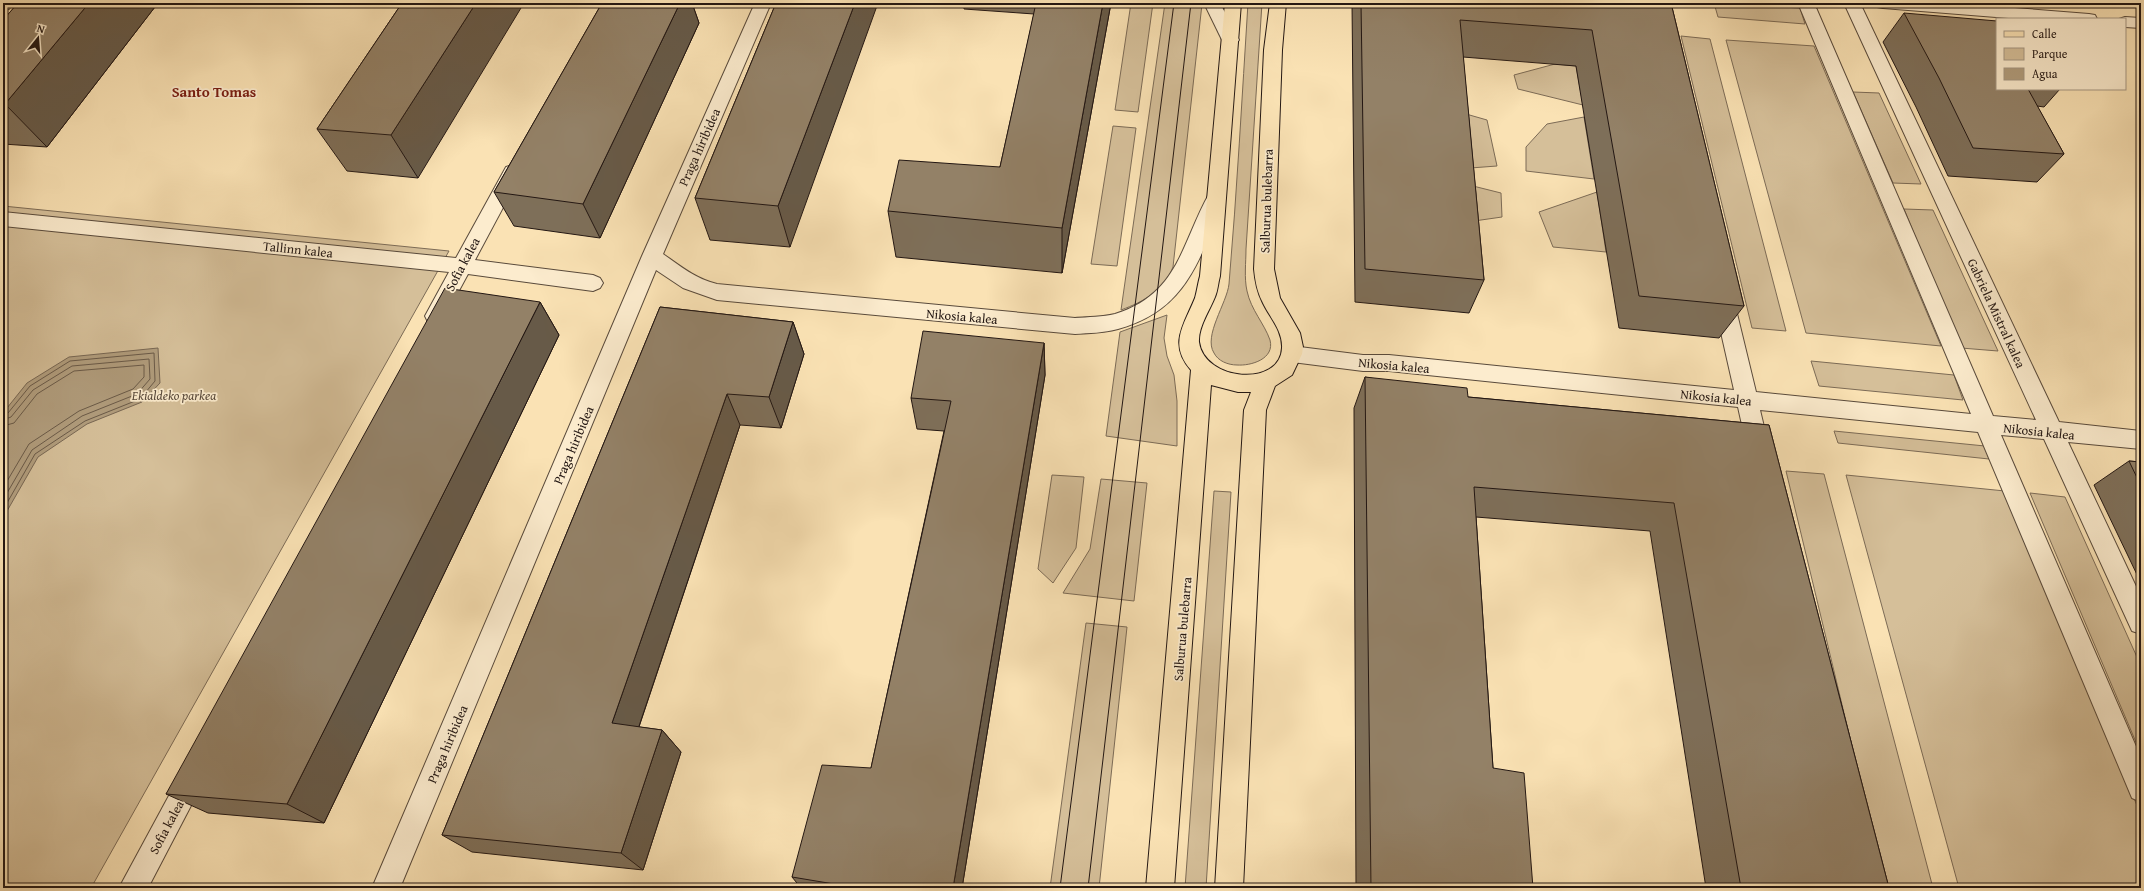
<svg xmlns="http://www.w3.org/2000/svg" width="2144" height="891" viewBox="0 0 2144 891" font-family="'Gentium Book Plus',serif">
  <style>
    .green { fill: #d5bf99; stroke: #7c6b56 }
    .water { fill: #b19d7d; stroke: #786753 }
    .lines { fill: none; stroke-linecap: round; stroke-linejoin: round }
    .shore { stroke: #6a5a48; stroke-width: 1 }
    .minor-casing { stroke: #594a3b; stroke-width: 2 }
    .major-casing { stroke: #231713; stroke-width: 2 }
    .minor { fill: #fcecce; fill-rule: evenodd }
    .major { fill: #fae2b4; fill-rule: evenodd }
    .tram { stroke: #231713; stroke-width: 1 }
    .wall { fill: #7e6f59; stroke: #231713 }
    .shaded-wall { fill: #675a48; stroke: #231713 }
    .building { fill: #938167; stroke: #231713 }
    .labels { text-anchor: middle; stroke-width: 3.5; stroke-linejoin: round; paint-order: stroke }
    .street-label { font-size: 13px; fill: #231713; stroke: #fcecce }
    .park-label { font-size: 13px; font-style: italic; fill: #58493b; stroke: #fcecce }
    .quarter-label { font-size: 15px; font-weight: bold; fill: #7a1f14; stroke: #fcecce }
  </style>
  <rect width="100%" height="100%" fill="#fae2b4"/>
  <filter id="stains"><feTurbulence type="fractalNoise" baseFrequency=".005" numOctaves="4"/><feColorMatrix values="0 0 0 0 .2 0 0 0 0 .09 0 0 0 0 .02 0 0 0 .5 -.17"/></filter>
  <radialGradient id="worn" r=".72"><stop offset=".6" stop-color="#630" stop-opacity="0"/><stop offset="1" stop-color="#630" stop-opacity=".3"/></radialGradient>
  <g class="green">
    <path d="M1131,3H1153L1138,112L1115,110Z"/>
    <path d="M1165,3L1202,4L1173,267C1163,291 1145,301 1121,310Z"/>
    <path d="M1248,3H1262L1246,249C1246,262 1244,278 1247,291C1251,310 1264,323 1270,340C1275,359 1251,366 1237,365C1228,365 1218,361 1214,353C1203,336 1227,303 1229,284C1237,191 1242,97 1248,3Z"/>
    <path d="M1714,3L1800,8L1805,24L1718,17Z"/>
    <path d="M1681,36L1710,39L1786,331L1752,328Z"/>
    <path d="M1726,40L1814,46L1941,346L1806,333Z"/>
    <path d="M1555,64L1576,66L1583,105L1518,89L1514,75Z"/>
    <path d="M1853,92L1879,93L1921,184L1893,183Z"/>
    <path d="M1452,110L1487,120L1497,166L1457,169Z"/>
    <path d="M1584,117L1594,179L1526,171V147L1547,124Z"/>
    <path d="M1113,126L1136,128L1117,266L1091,264Z"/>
    <path d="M1457,182L1501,193L1502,217L1460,223Z"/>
    <path d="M1597,192L1606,252L1553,247L1539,212Z"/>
    <path d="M3,206L449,251L91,888H3Z"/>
    <path d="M1904,209L1933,210L1998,351L1961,348Z"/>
    <path d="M1167,315L1164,338L1167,356L1174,375L1177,401V446L1106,436L1120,332Z"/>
    <path d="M1811,361L1954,375L1963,400L1819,386Z"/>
    <path d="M1834,431L1985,446L1989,459L1838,443Z"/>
    <path d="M1786,471L1824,474L1933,888H1886Z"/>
    <path d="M1052,475L1084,477L1076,548L1053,583L1038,569Z"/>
    <path d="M1846,475L2005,491L2141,815V888H1959Z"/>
    <path d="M1101,479L1147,483L1134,601L1063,593L1090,549Z"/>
    <path d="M1214,491L1231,492L1206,888H1185Z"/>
    <path d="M2030,493L2065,497L2141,666V754Z"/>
    <path d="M1086,623L1127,627L1099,888H1050Z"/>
  </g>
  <path class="water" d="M158,348L160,383L142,402L87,424L38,457L3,518V413L27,383L69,357Z"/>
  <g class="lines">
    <g class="shore">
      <path d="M3,415L8,413L30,386L70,361L154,353L155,381L140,399L85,421L35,454L3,510"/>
      <path d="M3,420L11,417L33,390L72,366L149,359L150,379L137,394L82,416L32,450L3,500"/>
      <path d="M3,426L14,423L37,394L74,371L144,365V377L133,389L79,411L29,444L3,488"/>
    </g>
    <defs>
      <g id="minor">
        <path d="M3,3H13L9,9L3,10Z"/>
        <path d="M755,3H771L663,254C680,266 696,279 717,284L1075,318C1088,317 1103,317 1115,314C1179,294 1181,244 1209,194L1216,192L1223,194L1225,199C1199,258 1188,310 1118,329C1104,333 1089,333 1075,334L717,300L683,288L656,270L400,888H372L642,256Z"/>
        <path d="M1204,3H1220L1239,40L1236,44L1230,46L1224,44Z"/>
        <path d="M1798,3H1814L1993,416L2036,420L1844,3H1860L2059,422L2141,431V449L2068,442L2141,597V634L2132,631L2044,439L2001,435L2141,758V802L2132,798L1978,432L1760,410L1770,452L1767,459L1759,461L1751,459L1748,452L1738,407L1389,371H1363L1292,362L1285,360L1282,354L1285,348L1292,346L1363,355H1389L1734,390L1713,297L1716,292L1723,289L1730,292L1733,297L1756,392L1971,414Z"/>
        <path d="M1875,3H1951L2089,14L2095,15L2097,19H2021L1883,8L1877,7Z"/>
        <path d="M2125,17L2141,18V28L2125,27V19H2119Z"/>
        <path d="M513,165L520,167L522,172L475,260L593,275L600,278L603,283L600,288L593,291L468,274L442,322L435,324L428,322L425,316L449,272L3,226V212L456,258L506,167Z"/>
        <path d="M194,762L203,766L207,775L148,888H119L185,766Z"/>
      </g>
      <path id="major" d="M1225,3H1241L1220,276C1218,283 1218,290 1215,297C1210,310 1198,327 1199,342C1204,381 1280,388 1282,348C1283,330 1269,317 1262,301C1257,291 1255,280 1254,269L1264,50L1270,3H1286L1282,50L1274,269L1280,298L1300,333L1303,347L1302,354L1292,375L1275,386L1266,410L1243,888H1215L1244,410L1251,392H1238L1211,385L1174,888H1146L1191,370C1168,344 1184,325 1195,298C1197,291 1198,283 1200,276Z"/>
    </defs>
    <use href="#minor" class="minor-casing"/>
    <use href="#major" class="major-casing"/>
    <use href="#minor" class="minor"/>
    <use href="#major" class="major"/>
    <g class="tram">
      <path d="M1060,888L1174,3"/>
      <path d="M1088,888L1191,3"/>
    </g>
  </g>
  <g class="wall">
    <path d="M18,3H158L47,147L3,144V20Z"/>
    <path d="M402,3L418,178L347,171L317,129Z"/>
    <path d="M602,3H692L699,23L600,238L514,226L494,192Z"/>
    <path d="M776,3L790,247L710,240L695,198Z"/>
    <path d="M964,3H1111L1062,273L896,257L888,211L1000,167L1034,14L964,9Z"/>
    <path d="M1352,3H1671L1744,306L1719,338L1619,328L1576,66L1463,57L1484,280L1469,313L1355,302Z"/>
    <path d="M1904,13L1997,89H2060L2044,107L2037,106L2064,154L2037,182L1948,176L1916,107L1883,42Z"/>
    <path d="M540,302L559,335L324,823L208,813L166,794Z"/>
    <path d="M660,307L793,322L804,354L781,428L740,425L639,727L662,730L681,752L643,870L472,852L442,835Z"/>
    <path d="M1044,343L1045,375L962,888H801L792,877L871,768L944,431L917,429L911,398Z"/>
    <path d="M1365,377L1468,397L1769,425L1889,888H1706L1650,531L1476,517L1493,768L1533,888H1356L1354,408Z"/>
    <path d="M2129,461L2141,462V583L2094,485Z"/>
  </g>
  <g class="shaded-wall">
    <path d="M89,3H158L47,147L5,104Z"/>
    <path d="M476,3H524L418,178L391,135Z"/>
    <path d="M680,3H692L699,23L600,238L583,204Z"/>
    <path d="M855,3H878L790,247L778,206Z"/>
    <path d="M1103,3H1111L1062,273V228Z"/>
    <path d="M540,302L559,335L324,823L287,804Z"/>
    <path d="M793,322L804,354L781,428L769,397Z"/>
    <path d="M1044,343L1045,375L962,888H953Z"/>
    <path d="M727,394L740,425L633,744L612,723Z"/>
    <path d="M662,730L681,752L643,870L621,853Z"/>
  </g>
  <g class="building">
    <path d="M18,3H89L5,104H3V20Z"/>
    <path d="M402,3H476L391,135L317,129Z"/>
    <path d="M602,3H680L583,204L494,192Z"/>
    <path d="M776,3H855L778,206L695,198Z"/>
    <path d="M1036,3H1103L1062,228L888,211L899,160L1000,167Z"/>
    <path d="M1361,3H1671L1744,306L1639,296L1592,30L1460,20L1484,280L1365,269Z"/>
    <path d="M1904,13L1997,21V89H2028L2064,154L1973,148L1939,78Z"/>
    <path d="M445,288L540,302L287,804L166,794Z"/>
    <path d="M660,307L793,322L769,397L727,394L612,723L662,730L621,853L442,835Z"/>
    <path d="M923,331L1044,343L953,888H858L792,877L822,765L871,768L951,401L911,398Z"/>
    <path d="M1365,377L1467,388L1468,397L1769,425L1889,888H1741L1674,503L1474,487L1493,768L1524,773L1533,888H1371Z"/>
    <path d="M2129,461L2141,462V486Z"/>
  </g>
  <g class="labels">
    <g class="street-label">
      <text transform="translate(699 147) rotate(-66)" y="5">Praga hiribidea</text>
      <text transform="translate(1266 201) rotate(-88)" y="5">Salburua bulebarra</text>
      <text transform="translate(298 249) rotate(6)" y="5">Tallinn kalea</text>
      <text transform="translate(462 264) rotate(-62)" y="5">Sofia kalea</text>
      <text transform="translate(1997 313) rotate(65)" y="5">Gabriela Mistral kalea</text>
      <text transform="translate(962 316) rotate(5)" y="5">Nikosia kalea</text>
      <text transform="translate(1394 365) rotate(5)" y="5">Nikosia kalea</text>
      <text transform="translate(1716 397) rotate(6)" y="5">Nikosia kalea</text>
      <text transform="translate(2039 431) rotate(6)" y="5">Nikosia kalea</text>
      <text transform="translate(573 445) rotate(-67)" y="5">Praga hiribidea</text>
      <text transform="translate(1182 629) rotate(-85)" y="5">Salburua bulebarra</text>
      <text transform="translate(447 744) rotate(-67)" y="5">Praga hiribidea</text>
      <text transform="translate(166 827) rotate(-62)" y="5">Sofia kalea</text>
    </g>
    <g class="park-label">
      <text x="174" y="400">Ekialdeko parkea</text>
    </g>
    <g class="quarter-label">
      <text x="214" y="97">Santo Tomas</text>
    </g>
  </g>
  <rect width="2144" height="891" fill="none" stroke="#fae2b4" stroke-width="16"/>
  <rect x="4" y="4" width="2136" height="883" fill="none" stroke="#231713" stroke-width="2"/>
  <rect x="8" y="8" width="2128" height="875" fill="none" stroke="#231713"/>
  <rect x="1996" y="18" width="130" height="72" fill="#fcecce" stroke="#a59783"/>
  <rect x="2004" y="31" width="20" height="6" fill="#fae2b4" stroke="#a59783"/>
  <text x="2032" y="38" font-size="12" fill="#231713">Calle</text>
  <rect x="2004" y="48" width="20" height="12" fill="#d5bf99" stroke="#a59783"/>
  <text x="2032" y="58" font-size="12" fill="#231713">Parque</text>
  <rect x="2004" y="68" width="20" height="12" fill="#b19d7d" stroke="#a59783"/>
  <text x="2032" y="78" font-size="12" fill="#231713">Agua</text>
  <g transform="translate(38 38) rotate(17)" stroke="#fcecce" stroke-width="3" paint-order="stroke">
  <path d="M0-3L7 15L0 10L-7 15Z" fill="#231713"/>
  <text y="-6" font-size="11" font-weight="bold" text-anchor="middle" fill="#231713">N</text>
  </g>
  <rect width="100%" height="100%" filter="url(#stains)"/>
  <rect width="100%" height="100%" fill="url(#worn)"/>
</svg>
